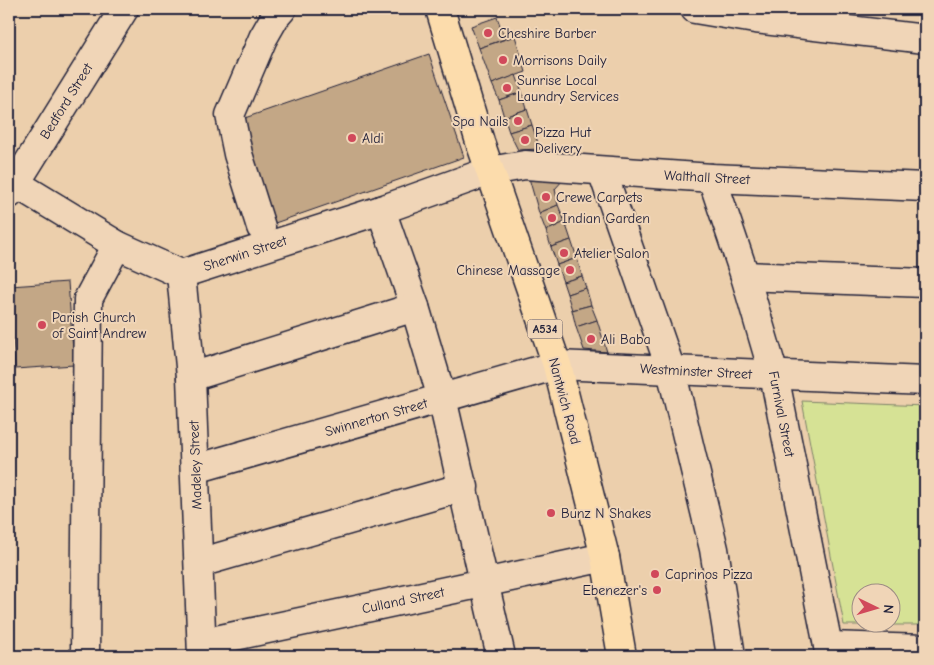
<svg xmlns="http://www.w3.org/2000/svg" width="934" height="665" viewBox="0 0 934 665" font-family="'Comic Neue',sans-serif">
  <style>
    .green { fill: #d6e295; stroke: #7c8268; fill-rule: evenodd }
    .building { fill: #c3a786; stroke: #22223b }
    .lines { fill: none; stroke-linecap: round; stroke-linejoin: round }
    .minor-casing { stroke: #22223b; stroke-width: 31 }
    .major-casing { stroke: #22223b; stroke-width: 31 }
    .minor { stroke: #f0d5b7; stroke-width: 28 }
    .major { stroke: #fcdcac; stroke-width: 28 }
    .poi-dot { fill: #d1495b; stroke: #f0d5b7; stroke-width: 2 }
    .labels { text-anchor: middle; stroke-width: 4; stroke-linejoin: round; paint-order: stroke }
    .shield { fill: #f0d5b7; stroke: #605860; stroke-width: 1 }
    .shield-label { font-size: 12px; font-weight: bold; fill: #22223b }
    .poi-label { font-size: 14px; fill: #22223b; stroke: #f0d5b7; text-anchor: start }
    .street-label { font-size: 14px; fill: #22223b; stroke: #f0d5b7 }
  </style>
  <rect width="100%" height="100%" fill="#eccfac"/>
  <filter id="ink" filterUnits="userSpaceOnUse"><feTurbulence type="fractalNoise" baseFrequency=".02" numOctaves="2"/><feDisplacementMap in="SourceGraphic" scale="10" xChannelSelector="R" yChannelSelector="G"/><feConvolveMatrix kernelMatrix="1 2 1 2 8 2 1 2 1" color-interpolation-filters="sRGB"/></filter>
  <g filter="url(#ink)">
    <path class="green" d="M802,401L925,406L923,625H844ZM862,592H892V622H862Z"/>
    <g class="building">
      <path d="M497,17L505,39L479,48L471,26Z"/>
      <path d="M515,36L526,72L492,84L479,48Z"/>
      <path d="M429,54L464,157L275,223L239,120Z"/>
      <path d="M516,75L522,92L499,100L492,84Z"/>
      <path d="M522,92L527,109L504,117L499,100Z"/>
      <path d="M527,109L532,125L509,132L504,117Z"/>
      <path d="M532,125L540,149L518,150L509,132Z"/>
      <path d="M529,178L564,179L555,189L558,205L539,213Z"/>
      <path d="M558,205L565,222L546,231L539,213Z"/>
      <path d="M565,222L571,240L551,247L546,231Z"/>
      <path d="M571,240L577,258L557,265L551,247Z"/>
      <path d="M577,258L582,276L563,282L557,265Z"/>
      <path d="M582,276L586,288L567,294L563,282Z"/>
      <path d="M68,282L74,365L15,369L10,286Z"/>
      <path d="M586,288L591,305L572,310L567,294Z"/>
      <path d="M591,305L597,320L576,327L572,310Z"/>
      <path d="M597,320L607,352L584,350L576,327Z"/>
    </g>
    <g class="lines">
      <defs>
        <g id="minor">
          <path d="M695,9L755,19L925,39"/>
          <path d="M602,171L671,370L714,549L731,656"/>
          <path d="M712,178L745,276L774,375L830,656"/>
          <path d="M15,183L117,245L181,274L381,210L490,171L525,165L712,178L925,187"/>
          <path d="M9,194L124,9"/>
          <path d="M381,210L415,307L442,398L501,656"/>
          <path d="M261,227L238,154L230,115L263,38L275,17L282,9"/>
          <path d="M181,274L191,377L202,656"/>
          <path d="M745,276L925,283"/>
          <path d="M191,377L415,307"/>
          <path d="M195,469L557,365L925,381"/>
          <path d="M199,563L464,487"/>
          <path d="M202,643L605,557"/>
          <path d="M828,646L925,649"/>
          <path d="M85,656L88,299L117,245"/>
        </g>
        <path id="major" d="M440,9L480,142L557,365L605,557L622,656"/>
      </defs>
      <use href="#minor" class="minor-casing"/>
      <use href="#major" class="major-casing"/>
      <use href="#minor" class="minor"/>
      <use href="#major" class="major"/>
    </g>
  </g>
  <g class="poi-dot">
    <circle cx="488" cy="33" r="5"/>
    <circle cx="503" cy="60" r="5"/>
    <circle cx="507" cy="88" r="5"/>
    <circle cx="518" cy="121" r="5"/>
    <circle cx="352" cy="138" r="5"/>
    <circle cx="525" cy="140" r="5"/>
    <circle cx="546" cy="197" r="5"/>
    <circle cx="552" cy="218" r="5"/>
    <circle cx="564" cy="253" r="5"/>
    <circle cx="570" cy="270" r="5"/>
    <circle cx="42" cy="325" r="5"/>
    <circle cx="591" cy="339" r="5"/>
    <circle cx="551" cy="513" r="5"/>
    <circle cx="655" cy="574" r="5"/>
    <circle cx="657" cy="590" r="5"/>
  </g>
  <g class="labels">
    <rect class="shield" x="527.5" y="319.5" width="35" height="19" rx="4"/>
    <g class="shield-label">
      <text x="545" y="333">A534</text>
    </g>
    <g class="poi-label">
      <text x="498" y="38">Cheshire Barber</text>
      <text x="513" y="65">Morrisons Daily</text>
      <text x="517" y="85">Sunrise Local<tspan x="517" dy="16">Laundry Services</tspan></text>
      <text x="508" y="126" text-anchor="end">Spa Nails</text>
      <text x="535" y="137">Pizza Hut<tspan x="535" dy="16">Delivery</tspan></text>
      <text x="362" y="143">Aldi</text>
      <text x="556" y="202">Crewe Carpets</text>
      <text x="562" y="223">Indian Garden</text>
      <text x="574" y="258">Atelier Salon</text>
      <text x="560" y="275" text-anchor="end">Chinese Massage</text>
      <text x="52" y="322">Parish Church<tspan x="52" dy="16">of Saint Andrew</tspan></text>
      <text x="601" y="344">Ali Baba</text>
      <text x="561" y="518">Bunz N Shakes</text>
      <text x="665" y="579">Caprinos Pizza</text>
      <text x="647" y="595" text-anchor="end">Ebenezer's</text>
    </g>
    <g class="street-label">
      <text transform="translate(66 101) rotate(-58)" y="5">Bedford Street</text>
      <text transform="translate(707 177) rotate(3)" y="5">Walthall Street</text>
      <text transform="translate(245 253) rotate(-18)" y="5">Sherwin Street</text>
      <text transform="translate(696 371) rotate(3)" y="5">Westminster Street</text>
      <text transform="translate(565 401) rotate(75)" y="5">Nantwich Road</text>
      <text transform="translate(782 414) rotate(79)" y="5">Furnival Street</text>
      <text transform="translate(376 417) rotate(-16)" y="5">Swinnerton Street</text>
      <text transform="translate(195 465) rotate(-92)" y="5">Madeley Street</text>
      <text transform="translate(403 600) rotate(-12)" y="5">Culland Street</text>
    </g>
  </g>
  <rect width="934" height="665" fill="none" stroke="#f0d5b7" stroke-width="30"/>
  <rect x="15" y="15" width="904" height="635" fill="none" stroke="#22223b" stroke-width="2" filter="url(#ink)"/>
  <g transform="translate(876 608) rotate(95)"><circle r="24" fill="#f0d5b7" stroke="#9e8d85"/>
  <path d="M0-4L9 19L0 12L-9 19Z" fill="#d1495b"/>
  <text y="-8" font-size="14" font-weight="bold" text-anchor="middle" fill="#22223b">N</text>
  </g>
</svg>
